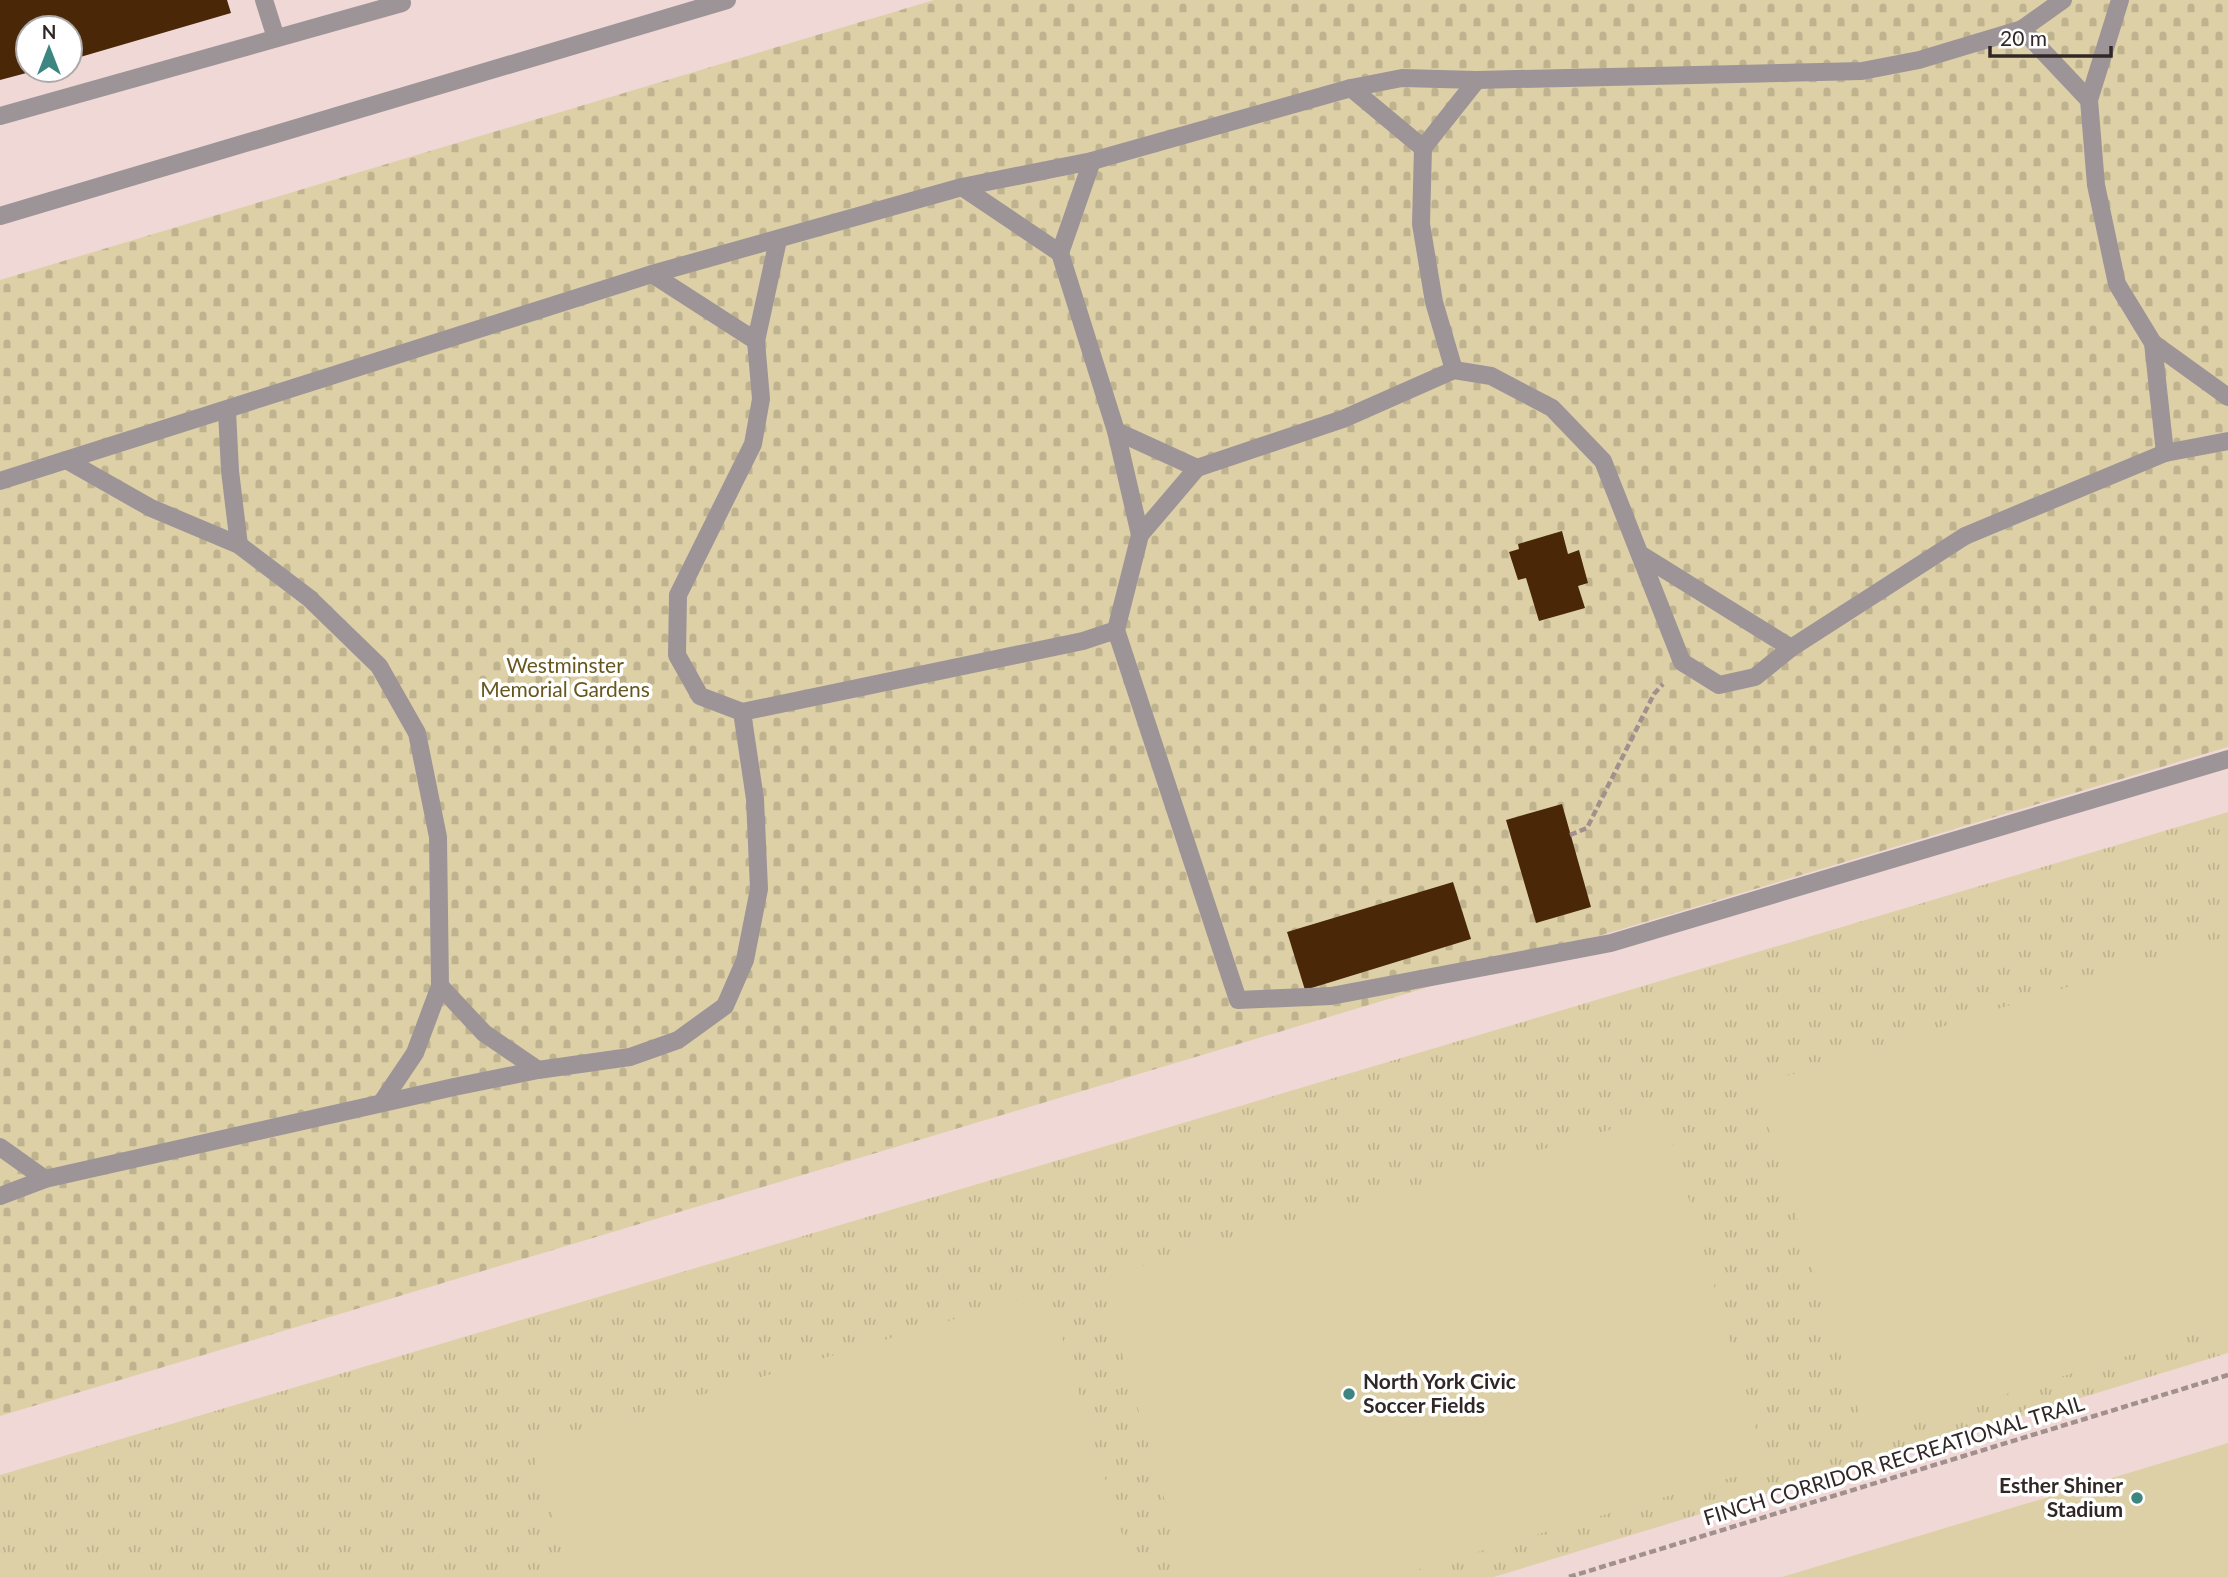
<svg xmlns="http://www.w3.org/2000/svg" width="2228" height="1577" viewBox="0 0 2228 1577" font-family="Lato,sans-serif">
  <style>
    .grass { fill: url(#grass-tufts) }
    .cemetery { fill: url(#cemetery-stones) }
    .pitch { fill: #ded0a6 }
    .building { fill: #492707 }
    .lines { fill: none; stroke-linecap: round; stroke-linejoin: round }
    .path { stroke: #a1908e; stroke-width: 4.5; stroke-dasharray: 7 3.5; stroke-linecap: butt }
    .minor { stroke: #9d9498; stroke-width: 18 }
    .poi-dot { fill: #3d8581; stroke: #fff; stroke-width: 2.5 }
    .labels { text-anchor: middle; stroke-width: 7; stroke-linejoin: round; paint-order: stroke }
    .park-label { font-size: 21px; fill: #67561e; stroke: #fff }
    .poi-label { font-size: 21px; font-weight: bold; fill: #302726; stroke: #fff; text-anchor: start }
    .street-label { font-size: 21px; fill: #302726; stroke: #fff }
  </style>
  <defs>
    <pattern id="grass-tufts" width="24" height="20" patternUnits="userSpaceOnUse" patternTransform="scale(1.75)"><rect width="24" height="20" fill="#ded0a6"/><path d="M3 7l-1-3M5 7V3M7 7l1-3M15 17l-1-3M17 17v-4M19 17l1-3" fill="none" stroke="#bfb38f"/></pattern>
    <pattern id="cemetery-stones" width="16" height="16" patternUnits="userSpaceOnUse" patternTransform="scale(1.75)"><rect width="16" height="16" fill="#ded0a6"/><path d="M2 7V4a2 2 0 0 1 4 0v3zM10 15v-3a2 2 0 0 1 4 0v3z" fill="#bfb38f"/></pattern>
  </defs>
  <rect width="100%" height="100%" fill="#f0d8d6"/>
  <path class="grass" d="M2228,812V1353L1494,1577H0V1475Z"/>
  <path class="cemetery" d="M934,0H2228V747L0,1416V280Z"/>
  <g class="pitch">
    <path d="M2228,936V1324L1867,1438L1755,1086Z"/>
    <path d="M1664,1114L1767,1467L1392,1577H1187L1100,1278Z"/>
    <path d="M1048,1291L1135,1577H571L531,1446Z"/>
    <path d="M2228,1443V1577H1782Z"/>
  </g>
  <g class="building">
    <path d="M0,0H227L231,13L70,60V28H28V70L34,71L0,80Z"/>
    <path d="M1562,531L1568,554L1579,550L1588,583L1578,586L1585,608L1539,621L1526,578L1518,580L1509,552L1519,549L1518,544Z"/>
    <path d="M1562,804L1591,907L1536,923L1506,820Z"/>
    <path d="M1453,882L1471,939L1305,990L1287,932Z"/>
  </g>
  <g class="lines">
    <g class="path">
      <path d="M1570,835L1587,828L1654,694L1663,684"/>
      <path d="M1569,1577L2228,1375"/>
    </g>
    <g class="minor">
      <path d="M264,0L276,38"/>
      <path d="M2022,29L2089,100L2096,185L2117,284L2153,343L2165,453"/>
      <path d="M1351,88L1423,148"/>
      <path d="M2089,100L2120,0"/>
      <path d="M0,116L402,3"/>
      <path d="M962,187L1060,253L1116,431L1140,535"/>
      <path d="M0,216L727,0"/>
      <path d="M1060,253L1092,161"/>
      <path d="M652,274L756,341"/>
      <path d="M2153,343L2228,397"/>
      <path d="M1454,370L1434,302L1421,224L1423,148L1477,80"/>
      <path d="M227,411L230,471L239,545"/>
      <path d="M1116,431L1197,468"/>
      <path d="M68,461L151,508L239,545L309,598L379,666L417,733L438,837L440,986L415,1053L382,1102"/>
      <path d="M0,481L652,274L962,187L1092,161L1351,88L1402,78L1477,80L1862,71L1919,60L2022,29L2063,0"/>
      <path d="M1643,556L1791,648"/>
      <path d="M1116,630L1238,1000L1331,996L1611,943L2228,759"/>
      <path d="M742,712L1083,641L1116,630L1140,535L1197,468L1343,419L1454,370L1491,376L1552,408L1603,461L1682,662L1719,685L1755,677L1791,648L1965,536L2165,453L2228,441"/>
      <path d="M440,986L484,1033L538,1070"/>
      <path d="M0,1147L45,1179"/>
      <path d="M0,1196L45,1179L454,1087L538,1070L630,1057L678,1040L725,1006L745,960L759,889L755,799L742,712L700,696L677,655L678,595L753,444L761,399L756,341L778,240"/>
    </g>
  </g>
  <g class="poi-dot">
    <circle cx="1349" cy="1394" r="7"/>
    <circle cx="2137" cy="1498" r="7"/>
  </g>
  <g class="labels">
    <g class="park-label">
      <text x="565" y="673">Westminster<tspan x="565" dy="24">Memorial Gardens</tspan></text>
    </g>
    <g class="poi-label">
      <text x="1363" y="1389">North York Civic<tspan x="1363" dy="24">Soccer Fields</tspan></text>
      <text x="2123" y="1493" text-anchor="end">Esther Shiner<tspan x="2123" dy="24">Stadium</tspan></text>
    </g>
    <g class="street-label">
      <text transform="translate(1894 1461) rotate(-17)" y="7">FINCH CORRIDOR RECREATIONAL TRAIL</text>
    </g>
  </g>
  <g transform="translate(49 49)"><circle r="33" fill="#ffffff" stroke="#aca9a8" stroke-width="2"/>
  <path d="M0-5L12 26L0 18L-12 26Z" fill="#3d8581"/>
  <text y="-10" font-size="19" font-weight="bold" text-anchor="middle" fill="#302726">N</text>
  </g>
  <path d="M1990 46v10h121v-10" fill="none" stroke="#302726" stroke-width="3.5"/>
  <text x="2000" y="46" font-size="21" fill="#302726" stroke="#ffffff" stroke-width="5" paint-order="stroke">20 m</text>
</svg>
